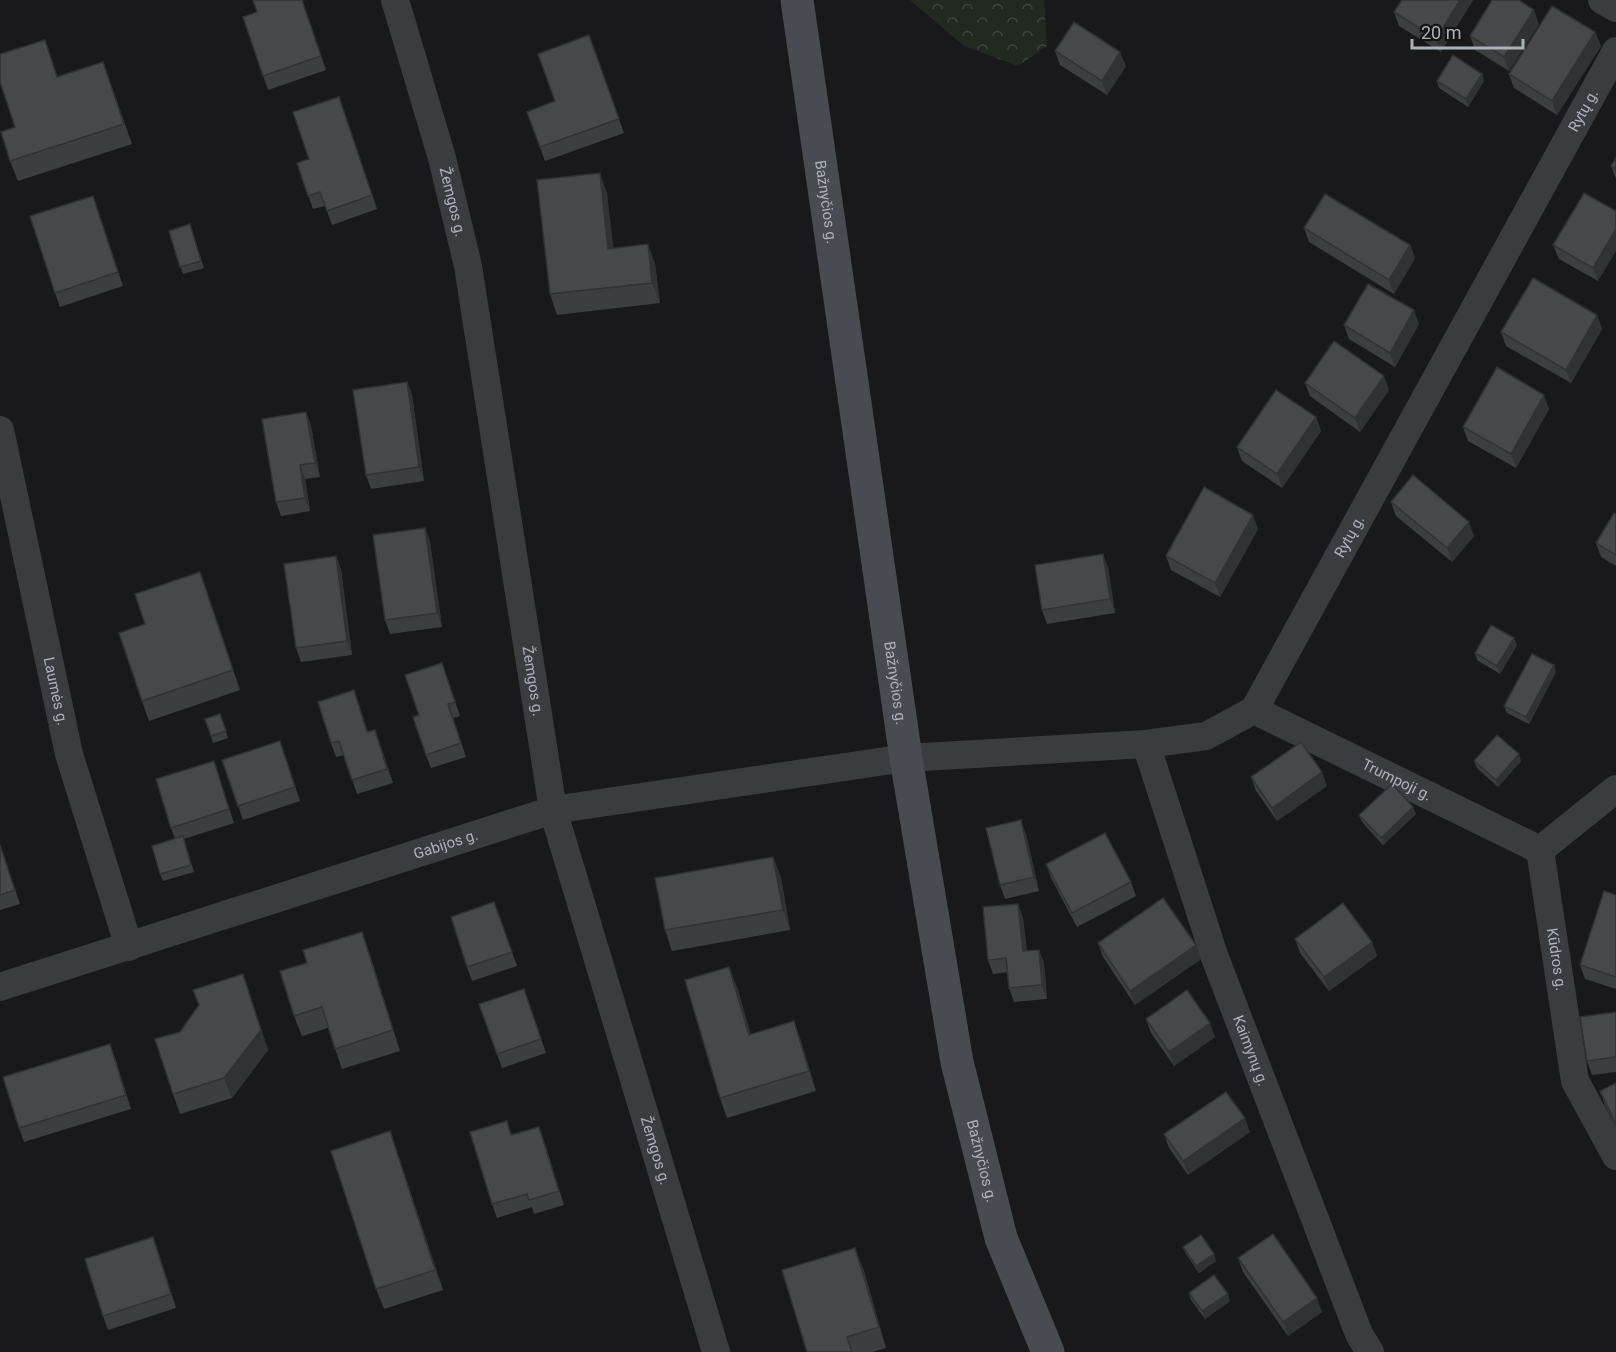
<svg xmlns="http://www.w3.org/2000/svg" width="1616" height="1352" viewBox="0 0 1616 1352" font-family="Roboto,sans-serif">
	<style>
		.forest { fill: url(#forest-crowns) }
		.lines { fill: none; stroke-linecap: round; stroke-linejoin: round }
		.minor { stroke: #3a3c40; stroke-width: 28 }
		.secondary { stroke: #484b50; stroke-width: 33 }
		.wall { fill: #3c3e40 }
		.shaded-wall { fill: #313234 }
		.building { fill: #46484b; stroke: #313234; stroke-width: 1.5 }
		.labels { text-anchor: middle; stroke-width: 4.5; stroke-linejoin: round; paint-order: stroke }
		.street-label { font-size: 15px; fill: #acb2ba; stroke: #141416 }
	</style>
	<defs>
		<pattern id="forest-crowns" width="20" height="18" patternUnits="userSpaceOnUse" patternTransform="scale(1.5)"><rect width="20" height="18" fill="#212921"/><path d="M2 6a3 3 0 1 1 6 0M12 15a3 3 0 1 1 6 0" fill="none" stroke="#3f463f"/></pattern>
	</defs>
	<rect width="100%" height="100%" fill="#19191b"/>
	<path class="forest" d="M 910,0 L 1044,0 L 1047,46 L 1018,66 L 964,46 Z"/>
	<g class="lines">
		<g class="minor">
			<path id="s1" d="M 395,0 L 442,158 L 468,266 L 553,810 L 716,1352"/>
			<path d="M 1602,0 L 1616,8"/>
			<path id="s2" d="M 0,430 L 69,754 L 129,947"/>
			<path id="s3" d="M 1254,710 L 1540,850"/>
			<path id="s4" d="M 1146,744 L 1214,955 L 1359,1334 L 1370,1352"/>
			<path id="s5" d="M 1616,789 L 1540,850 L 1575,1081 L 1616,1156"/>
			<path id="s6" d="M 0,987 L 553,810 L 906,758 L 1146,744 L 1206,736 L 1254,710 L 1616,51"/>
		</g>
		<path class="secondary" id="s7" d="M 797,0 L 906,758 L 957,1062 L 1001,1238 L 1048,1352"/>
	</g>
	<g class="wall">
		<path d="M 302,0 L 326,70 L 268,90 L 243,17 Z"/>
		<path d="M 1402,0 L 1473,0 L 1441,52 L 1399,26 L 1394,12 Z"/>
		<path d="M 1539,24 L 1509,71 L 1475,50 L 1470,36 Z"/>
		<path d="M 1595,32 L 1601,46 L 1557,115 L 1514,88 L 1509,74 Z"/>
		<path d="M 589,35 L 624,133 L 545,161 L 527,112 L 555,101 Z"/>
		<path d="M 1055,51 L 1126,66 L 1107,95 L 1060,65 Z"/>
		<path d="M 103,62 L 132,144 L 18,181 L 10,161 L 15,127 L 58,76 Z"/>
		<path d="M 1482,74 L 1484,81 L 1468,107 L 1439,88 L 1437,81 Z"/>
		<path d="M 339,97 L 377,209 L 332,225 L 325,206 L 313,209 L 297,163 L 309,159 Z"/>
		<path d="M 1616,158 L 1616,179 L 1611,166 Z"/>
		<path d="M 600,173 L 607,194 L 613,248 L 655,264 L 660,303 L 557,315 L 550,294 Z"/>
		<path d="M 93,196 L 123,286 L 60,307 L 55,293 Z"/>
		<path d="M 1616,211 L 1598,281 L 1559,259 L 1553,245 Z"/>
		<path d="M 190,224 L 204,268 L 183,274 L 169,231 Z"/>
		<path d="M 1304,228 L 1410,245 L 1415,258 L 1394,294 L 1309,242 Z"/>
		<path d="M 1597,315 L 1602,329 L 1571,383 L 1506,346 L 1501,332 Z"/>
		<path d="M 1419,324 L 1395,367 L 1349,339 L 1344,325 Z"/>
		<path d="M 407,382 L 412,395 L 424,481 L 371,489 L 366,475 Z"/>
		<path d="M 1305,383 L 1389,390 L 1360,432 L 1310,396 Z"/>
		<path d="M 1549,409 L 1516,468 L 1468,441 L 1463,427 Z"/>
		<path d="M 306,412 L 311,426 L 320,477 L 305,479 L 310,511 L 281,516 L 276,502 Z"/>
		<path d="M 1316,417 L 1321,431 L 1282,488 L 1242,461 L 1237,447 Z"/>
		<path d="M 1391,502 L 1474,536 L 1452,562 L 1396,516 Z"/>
		<path d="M 1616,514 L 1616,566 L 1601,557 L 1596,543 Z"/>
		<path d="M 425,528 L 430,542 L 442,627 L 390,634 L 385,620 Z"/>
		<path d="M 1258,529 L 1220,597 L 1171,570 L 1166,556 Z"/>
		<path d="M 1103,554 L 1108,568 L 1115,613 L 1047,624 L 1042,610 Z"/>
		<path d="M 336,556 L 341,570 L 352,655 L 301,662 L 296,648 Z"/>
		<path d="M 200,572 L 240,690 L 149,721 L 142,701 L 145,624 Z"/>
		<path d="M 1517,645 L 1500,674 L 1477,660 L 1475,653 Z"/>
		<path d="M 1556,672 L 1529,724 L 1507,713 L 1504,706 Z"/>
		<path d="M 447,677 L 460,716 L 453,718 L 466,757 L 431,768 L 426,755 L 419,715 Z"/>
		<path d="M 354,690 L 368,732 L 380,744 L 393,783 L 357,794 L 344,755 L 336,757 L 331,743 Z"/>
		<path d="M 220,714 L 228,738 L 213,743 L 205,719 Z"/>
		<path d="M 280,741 L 300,801 L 243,820 L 222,760 Z"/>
		<path d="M 214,761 L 234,823 L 184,839 L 194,872 L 163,881 L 160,874 L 175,839 L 171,828 Z"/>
		<path d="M 1474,761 L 1521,761 L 1498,787 L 1477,768 Z"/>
		<path d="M 1251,777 L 1327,786 L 1277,821 L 1256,791 Z"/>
		<path d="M 1416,814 L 1383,845 L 1362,822 L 1359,815 Z"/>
		<path d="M 1026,834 L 1039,891 L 1005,899 L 1000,885 Z"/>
		<path d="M 0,844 L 20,904 L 0,910 Z"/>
		<path d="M 773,857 L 781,878 L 790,930 L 672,951 L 665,930 Z"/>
		<path d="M 1046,864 L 1131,882 L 1136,896 L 1077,927 L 1051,878 Z"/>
		<path d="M 1616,895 L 1616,989 L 1585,979 L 1580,965 Z"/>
		<path d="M 494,902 L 517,966 L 472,981 L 467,967 Z"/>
		<path d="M 1018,904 L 1023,918 L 1027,951 L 1039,950 L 1044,964 L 1047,999 L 1014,1002 L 1009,988 L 1008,972 L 993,974 L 988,960 Z"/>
		<path d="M 362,932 L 369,952 L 400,1051 L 342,1069 L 328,1028 L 302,1036 L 294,1016 L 307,963 Z"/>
		<path d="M 1295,939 L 1372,942 L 1377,956 L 1329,991 L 1300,953 Z"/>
		<path d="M 1098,943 L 1196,945 L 1201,959 L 1135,1005 L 1103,957 Z"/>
		<path d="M 243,974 L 268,1050 L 232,1098 L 180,1114 L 173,1094 L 180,1032 Z"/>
		<path d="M 737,987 L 750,1034 L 801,1041 L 816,1091 L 727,1118 L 720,1098 Z"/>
		<path d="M 524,989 L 546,1053 L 502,1068 L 479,1004 Z"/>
		<path d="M 1616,1012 L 1616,1072 L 1592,1075 L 1587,1061 Z"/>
		<path d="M 1146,1019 L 1215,1037 L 1174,1066 L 1151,1033 Z"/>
		<path d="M 115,1058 L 131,1109 L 24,1142 L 19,1128 Z"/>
		<path d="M 1616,1083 L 1616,1127 L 1605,1105 L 1600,1091 Z"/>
		<path d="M 507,1121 L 512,1135 L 544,1141 L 564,1205 L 534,1214 L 532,1207 L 497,1218 L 492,1204 Z"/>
		<path d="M 390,1131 L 443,1290 L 384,1309 L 376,1289 Z"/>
		<path d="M 1250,1132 L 1188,1175 L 1169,1148 L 1164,1134 Z"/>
		<path d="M 1183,1247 L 1216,1261 L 1199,1273 L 1186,1254 Z"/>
		<path d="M 158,1251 L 176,1308 L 108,1330 L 103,1316 Z"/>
		<path d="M 1238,1258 L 1322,1312 L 1288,1336 L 1243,1272 Z"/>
		<path d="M 863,1268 L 886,1348 L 872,1352 L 807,1352 Z"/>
		<path d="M 1189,1293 L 1230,1301 L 1205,1319 L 1191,1300 Z"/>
	</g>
	<g class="shaded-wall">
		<path d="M 1460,0 L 1473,0 L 1441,52 L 1436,39 Z"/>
		<path d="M 1534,10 L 1539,24 L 1509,71 L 1504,57 Z"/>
		<path d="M 1595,32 L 1601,46 L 1557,115 L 1552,101 Z"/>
		<path d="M 1120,52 L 1126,66 L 1107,95 L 1102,81 Z"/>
		<path d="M 1482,74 L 1484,81 L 1468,107 L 1466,99 Z"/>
		<path d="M 600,173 L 607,194 L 616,269 L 608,249 Z"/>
		<path d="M 1616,229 L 1616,251 L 1598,281 L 1593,268 Z"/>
		<path d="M 648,244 L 655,264 L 660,303 L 652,283 Z"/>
		<path d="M 1410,245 L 1415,258 L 1394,294 L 1389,280 Z"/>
		<path d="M 1414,310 L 1419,324 L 1395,367 L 1390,353 Z"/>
		<path d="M 1597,315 L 1602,329 L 1571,383 L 1566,370 Z"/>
		<path d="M 1384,376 L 1389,390 L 1360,432 L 1355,418 Z"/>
		<path d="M 407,382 L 412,395 L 424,481 L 419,467 Z"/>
		<path d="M 1544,395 L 1549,409 L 1516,468 L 1511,454 Z"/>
		<path d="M 306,412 L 311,426 L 320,477 L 315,463 Z"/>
		<path d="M 1316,417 L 1321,431 L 1282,488 L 1277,474 Z"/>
		<path d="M 300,465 L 305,479 L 310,511 L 305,498 Z"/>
		<path d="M 1253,515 L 1258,529 L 1220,597 L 1215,583 Z"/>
		<path d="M 1469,522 L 1474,536 L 1452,562 L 1447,548 Z"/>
		<path d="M 425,528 L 430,542 L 442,627 L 437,613 Z"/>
		<path d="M 1103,554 L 1108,568 L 1115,613 L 1110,599 Z"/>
		<path d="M 336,556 L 341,570 L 352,655 L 347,641 Z"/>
		<path d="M 200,572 L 207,592 L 240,690 L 233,670 Z"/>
		<path d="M 1514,638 L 1517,645 L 1500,674 L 1497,666 Z"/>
		<path d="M 1554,665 L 1556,672 L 1529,724 L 1526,717 Z"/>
		<path d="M 375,730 L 380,744 L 393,783 L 387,769 Z"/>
		<path d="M 1519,754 L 1521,761 L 1498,787 L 1496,780 Z"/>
		<path d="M 1322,772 L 1327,786 L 1277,821 L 1272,808 Z"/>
		<path d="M 1413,807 L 1416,814 L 1383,845 L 1381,838 Z"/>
		<path d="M 1021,820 L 1026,834 L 1039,891 L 1034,877 Z"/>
		<path d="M 773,857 L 781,878 L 790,930 L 783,910 Z"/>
		<path d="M 1018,904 L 1023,918 L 1028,965 L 1023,951 Z"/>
		<path d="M 362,932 L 369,952 L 400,1051 L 393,1030 Z"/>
		<path d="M 1372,942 L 1377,956 L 1329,991 L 1324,977 Z"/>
		<path d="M 1196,945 L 1201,959 L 1135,1005 L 1130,991 Z"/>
		<path d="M 1039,950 L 1044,964 L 1047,999 L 1042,985 Z"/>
		<path d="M 729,967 L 737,987 L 757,1055 L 749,1035 Z"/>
		<path d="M 243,974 L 268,1050 L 232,1098 L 224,1078 Z"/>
		<path d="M 794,1021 L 801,1041 L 816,1091 L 809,1071 Z"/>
		<path d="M 1210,1023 L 1215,1037 L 1174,1066 L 1169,1052 Z"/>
		<path d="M 1245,1118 L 1250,1132 L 1188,1175 L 1183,1161 Z"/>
		<path d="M 539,1127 L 544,1141 L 564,1205 L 559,1191 Z"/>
		<path d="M 390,1131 L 443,1290 L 435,1270 Z"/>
		<path d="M 855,1248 L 863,1268 L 886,1348 L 879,1327 Z"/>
		<path d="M 1214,1254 L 1216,1261 L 1199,1273 L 1196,1266 Z"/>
		<path d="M 1228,1294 L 1230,1301 L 1205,1319 L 1202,1311 Z"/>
		<path d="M 1317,1298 L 1322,1312 L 1288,1336 L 1283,1322 Z"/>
	</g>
	<g class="building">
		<path d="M 253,0 L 302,0 L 321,56 L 263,76 L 243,17 L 257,12 Z"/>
		<path d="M 1402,0 L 1460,0 L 1436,39 L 1394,12 Z"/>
		<path d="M 1492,0 L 1519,0 L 1534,10 L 1504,57 L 1470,36 Z"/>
		<path d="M 1552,6 L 1595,32 L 1552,101 L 1509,74 Z"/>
		<path d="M 1074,22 L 1120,52 L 1102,81 L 1055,51 Z"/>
		<path d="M 589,35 L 619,119 L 540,147 L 527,112 L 555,101 L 538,54 Z"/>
		<path d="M 45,40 L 57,77 L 103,62 L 124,124 L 10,161 L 1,132 L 15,127 L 0,82 L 0,54 Z"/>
		<path d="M 1453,55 L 1482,74 L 1466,99 L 1437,81 Z"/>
		<path d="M 339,97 L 372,195 L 327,211 L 320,192 L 308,196 L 297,163 L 309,159 L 293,112 Z"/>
		<path d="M 1616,158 L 1616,169 L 1611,166 Z"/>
		<path d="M 600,173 L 608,249 L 648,244 L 652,283 L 550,294 L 537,180 Z"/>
		<path d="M 1584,193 L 1616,211 L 1616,229 L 1593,268 L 1553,245 Z"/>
		<path d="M 1325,194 L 1410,245 L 1389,280 L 1304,228 Z"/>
		<path d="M 93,196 L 118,272 L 55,293 L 30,216 Z"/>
		<path d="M 190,224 L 201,261 L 180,267 L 169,231 Z"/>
		<path d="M 1533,278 L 1597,315 L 1566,370 L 1501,332 Z"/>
		<path d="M 1368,284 L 1414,310 L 1390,353 L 1344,325 Z"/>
		<path d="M 1334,341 L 1384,376 L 1355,418 L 1305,383 Z"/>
		<path d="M 1497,367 L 1544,395 L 1511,454 L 1463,427 Z"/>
		<path d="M 407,382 L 419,467 L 366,475 L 353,390 Z"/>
		<path d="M 1276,390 L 1316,417 L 1277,474 L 1237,447 Z"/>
		<path d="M 306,412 L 315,463 L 300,465 L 305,498 L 276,502 L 262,419 Z"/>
		<path d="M 1413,475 L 1469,522 L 1447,548 L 1391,502 Z"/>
		<path d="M 1204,487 L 1253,515 L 1215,583 L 1166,556 Z"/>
		<path d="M 1614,513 L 1616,514 L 1616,555 L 1596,543 Z"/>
		<path d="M 425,528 L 437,613 L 385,620 L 373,535 Z"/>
		<path d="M 1103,554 L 1110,599 L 1042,610 L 1035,565 Z"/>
		<path d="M 336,556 L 347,641 L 296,648 L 284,564 Z"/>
		<path d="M 200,572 L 233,670 L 142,701 L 119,633 L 145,624 L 135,594 Z"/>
		<path d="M 1491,625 L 1514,638 L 1497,666 L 1475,653 Z"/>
		<path d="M 1532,654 L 1554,665 L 1526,717 L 1504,706 Z"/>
		<path d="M 442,663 L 455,702 L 448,704 L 461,743 L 426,755 L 413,717 L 419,715 L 405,675 Z"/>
		<path d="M 354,690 L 367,732 L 375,730 L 387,769 L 352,780 L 339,741 L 331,743 L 318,702 Z"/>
		<path d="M 220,714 L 226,731 L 211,736 L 205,719 Z"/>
		<path d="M 1497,735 L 1519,754 L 1496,780 L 1474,761 Z"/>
		<path d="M 280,741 L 295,787 L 238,806 L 222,760 Z"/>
		<path d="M 1301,742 L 1322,772 L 1272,808 L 1251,777 Z"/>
		<path d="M 214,761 L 229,809 L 171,828 L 156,779 Z"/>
		<path d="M 1392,784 L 1413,807 L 1381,838 L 1359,815 Z"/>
		<path d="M 1021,820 L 1034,877 L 1000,885 L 986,828 Z"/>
		<path d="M 1105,833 L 1131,882 L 1072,913 L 1046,864 Z"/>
		<path d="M 183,836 L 191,865 L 160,874 L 152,846 Z"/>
		<path d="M 0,845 L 15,890 L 0,895 Z"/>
		<path d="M 773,857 L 783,910 L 665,930 L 655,878 Z"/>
		<path d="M 1604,891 L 1616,895 L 1616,977 L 1580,965 Z"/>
		<path d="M 1163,898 L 1196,945 L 1130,991 L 1098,943 Z"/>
		<path d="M 494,902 L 512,952 L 467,967 L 451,917 Z"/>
		<path d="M 1343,903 L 1372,942 L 1324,977 L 1295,939 Z"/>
		<path d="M 1018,904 L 1023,951 L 1039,950 L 1042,985 L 1009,988 L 1006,958 L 988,960 L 983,907 Z"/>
		<path d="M 362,932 L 393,1030 L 335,1049 L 322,1007 L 294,1016 L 280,971 L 307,963 L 303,950 Z"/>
		<path d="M 729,967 L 749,1035 L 794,1021 L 809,1071 L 720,1098 L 685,980 Z"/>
		<path d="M 243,974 L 261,1030 L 224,1078 L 173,1094 L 155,1039 L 180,1032 L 199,1005 L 193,990 Z"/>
		<path d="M 524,989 L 541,1039 L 497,1054 L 479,1004 Z"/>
		<path d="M 1187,990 L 1210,1023 L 1169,1052 L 1146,1019 Z"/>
		<path d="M 1616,1012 L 1616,1057 L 1587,1061 L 1580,1017 Z"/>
		<path d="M 110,1044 L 126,1095 L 19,1128 L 3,1077 Z"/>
		<path d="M 1616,1083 L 1616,1124 L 1600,1091 Z"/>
		<path d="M 1226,1092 L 1245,1118 L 1183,1161 L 1164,1134 Z"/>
		<path d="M 507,1121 L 511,1135 L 539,1127 L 559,1191 L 529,1200 L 527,1194 L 492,1204 L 470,1132 Z"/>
		<path d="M 390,1131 L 435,1270 L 376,1289 L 331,1151 Z"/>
		<path d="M 1273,1234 L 1317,1298 L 1283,1322 L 1238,1258 Z"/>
		<path d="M 1201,1235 L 1214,1254 L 1196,1266 L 1183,1247 Z"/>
		<path d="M 153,1237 L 171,1294 L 103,1316 L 85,1259 Z"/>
		<path d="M 855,1248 L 879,1327 L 847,1337 L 852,1352 L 807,1352 L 782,1270 Z"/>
		<path d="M 1214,1275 L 1228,1294 L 1202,1311 L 1189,1293 Z"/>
	</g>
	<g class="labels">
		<g class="street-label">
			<text dy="5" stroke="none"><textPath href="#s6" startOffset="1977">Rytų g.</textPath></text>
			<text dy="5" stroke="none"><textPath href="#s7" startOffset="204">Bažnyčios g.</textPath></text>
			<text dy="5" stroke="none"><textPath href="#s1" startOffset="210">Žemgos g.</textPath></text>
			<text dy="5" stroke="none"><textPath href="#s6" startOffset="1491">Rytų g.</textPath></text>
			<text dy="5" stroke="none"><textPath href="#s1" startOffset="696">Žemgos g.</textPath></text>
			<text dy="5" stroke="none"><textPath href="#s7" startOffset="690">Bažnyčios g.</textPath></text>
			<text dy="5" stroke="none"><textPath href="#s2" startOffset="267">Laumės g.</textPath></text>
			<text dy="5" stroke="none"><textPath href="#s3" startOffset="159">Trumpoji g.</textPath></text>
			<text dy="5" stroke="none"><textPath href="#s6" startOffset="468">Gabijos g.</textPath></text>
			<text dy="5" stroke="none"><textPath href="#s5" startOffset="208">Kūdros g.</textPath></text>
			<text dy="5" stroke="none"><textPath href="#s4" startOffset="324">Kaimynų g.</textPath></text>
			<text dy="5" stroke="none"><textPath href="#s1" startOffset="1182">Žemgos g.</textPath></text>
			<text dy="5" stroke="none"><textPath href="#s7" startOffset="1176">Bažnyčios g.</textPath></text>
		</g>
	</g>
	<path d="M1412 39v9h111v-9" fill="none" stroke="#acb2ba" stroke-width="3"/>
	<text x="1421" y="39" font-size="18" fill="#acb2ba" stroke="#141416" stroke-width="4.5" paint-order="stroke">20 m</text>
</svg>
